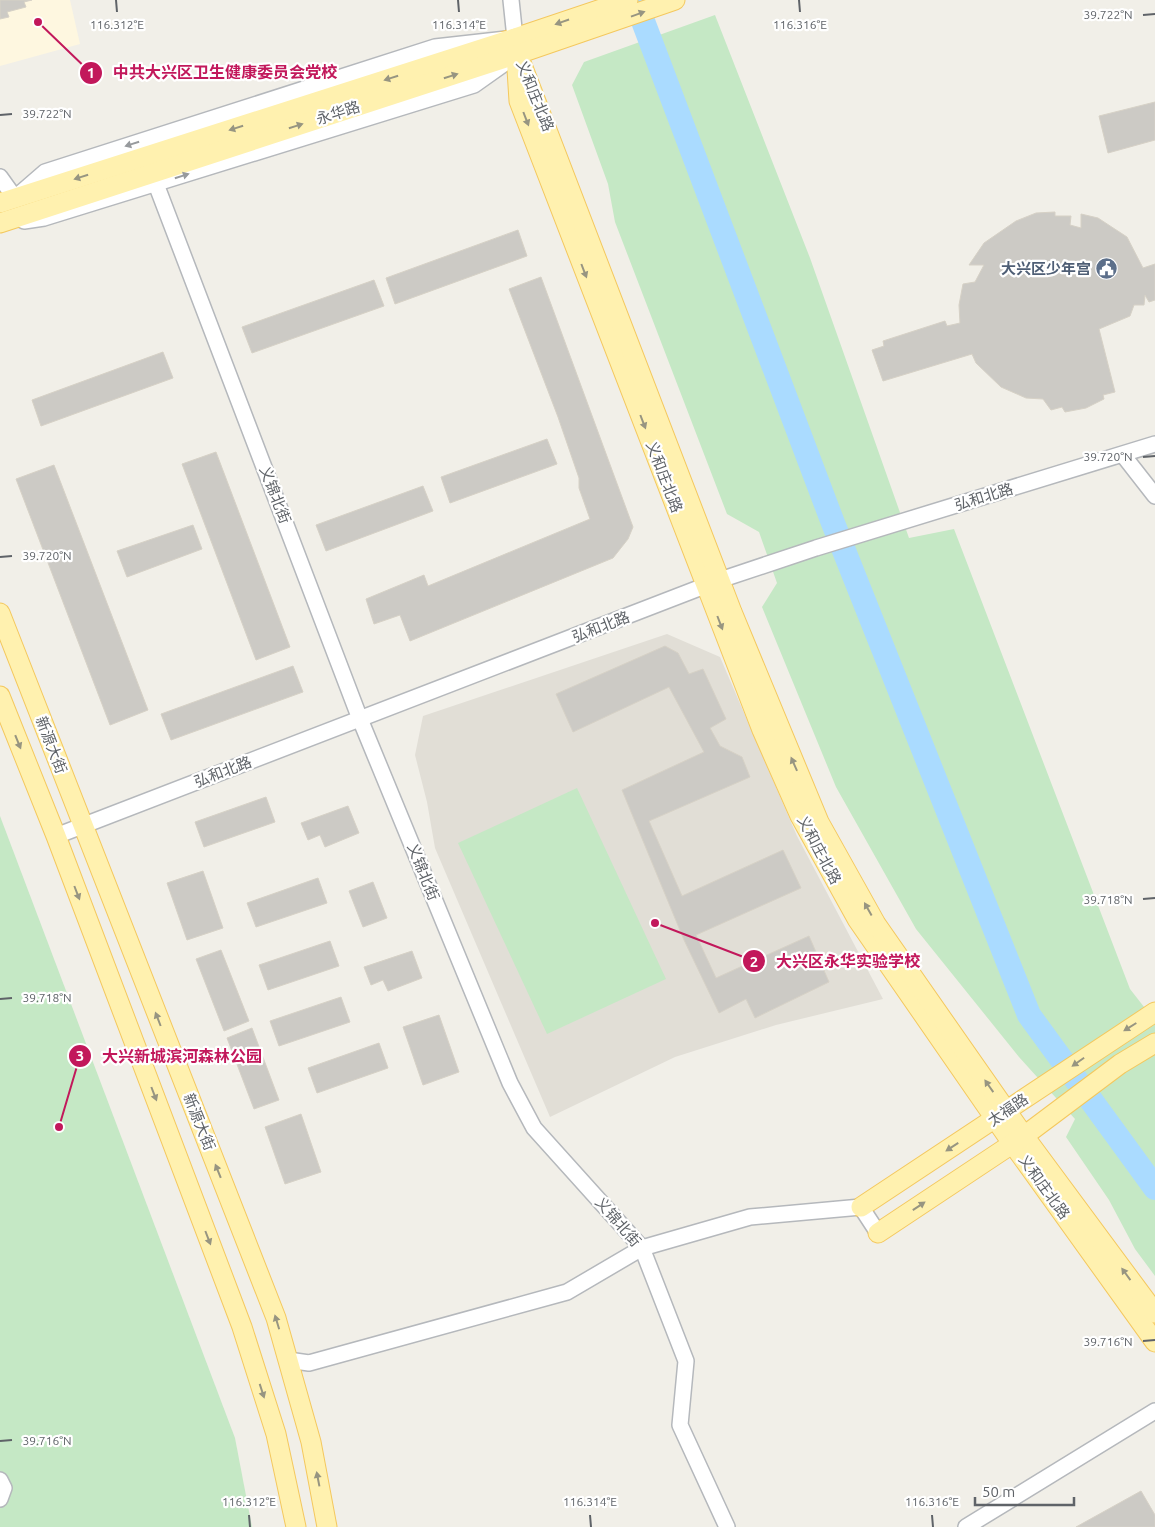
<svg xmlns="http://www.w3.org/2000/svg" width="1155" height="1527" viewBox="0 0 1155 1527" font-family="Ubuntu,'Noto Sans SC',sans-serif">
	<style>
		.commercial { fill: #fef7e0 }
		.education { fill: #e1ded6 }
		.green { fill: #c5e8c5 }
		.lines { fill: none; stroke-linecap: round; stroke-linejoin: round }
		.river { stroke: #aadbff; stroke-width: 24 }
		.building { fill: #cccac5; stroke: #d6d1c6 }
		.minor-casing { stroke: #b5b8bc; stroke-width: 18 }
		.major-casing { stroke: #f4c85e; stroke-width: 21 }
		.minor { stroke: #fff; stroke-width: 15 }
		.major { stroke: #fff1af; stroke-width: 19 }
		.oneway { fill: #979581 }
		.oneway2 { fill: #979a9d }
		.ticks { fill: none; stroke: #5f6368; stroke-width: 2 }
		.labels { text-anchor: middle; stroke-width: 4.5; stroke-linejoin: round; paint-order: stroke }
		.street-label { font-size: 15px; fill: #5f6368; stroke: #fff }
		.service-label { font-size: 15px; font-weight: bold; fill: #4e5e75; stroke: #fff; text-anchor: end }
		.ticks-label { font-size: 12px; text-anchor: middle; fill: #5f6368; stroke: #fff; stroke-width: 4.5; stroke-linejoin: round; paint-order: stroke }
		.leader { fill: none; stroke: #c2185b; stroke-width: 2 }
		.callout-dot { fill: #c2185b; stroke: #fff; stroke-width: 2 }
		.mark-label { font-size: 15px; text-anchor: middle; font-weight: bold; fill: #fff }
		.callout-label { font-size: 16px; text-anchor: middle; font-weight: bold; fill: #c2185b; stroke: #fff; stroke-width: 4.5; stroke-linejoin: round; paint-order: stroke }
	</style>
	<rect width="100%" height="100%" fill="#f1efe8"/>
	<path class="commercial" d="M 0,0 L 70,0 L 80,44 L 0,66 Z"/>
	<path class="education" d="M 667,634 L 720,657 L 797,836 L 883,999 L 776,1025 L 675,1057 L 550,1117 L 435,848 L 427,802 L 415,755 L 423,716 Z"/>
	<g class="green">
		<path d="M 715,15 L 810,258 L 909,538 L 954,529 L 1130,989 L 1155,1021 L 1155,1276 L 1135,1249 L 1109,1200 L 1066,1137 L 1075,1119 L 1019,1057 L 916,929 L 836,787 L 762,607 L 777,583 L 759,532 L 727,514 L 615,222 L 608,184 L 572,85 L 584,62 Z"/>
		<path d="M 577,788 L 666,979 L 547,1034 L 458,843 Z"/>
		<path d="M 0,816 L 235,1438 L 252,1527 L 0,1527 Z"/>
	</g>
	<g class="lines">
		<path class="river" d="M 635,0 L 833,523 L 1029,1015 L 1155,1188"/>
	</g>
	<g class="building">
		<path d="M 0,0 L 32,0 L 24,2 L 26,7 L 7,12 L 9,17 L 0,19 Z"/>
		<path d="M 1155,102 L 1155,140 L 1108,153 L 1099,116 Z"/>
		<path d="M 1055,212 L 1055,216 L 1071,216 L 1070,225 L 1081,228 L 1081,214 L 1098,218 L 1127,237 L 1143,268 L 1155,264 L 1155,300 L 1149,302 L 1145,295 L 1144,305 L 1134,305 L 1130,316 L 1099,329 L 1115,392 L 1103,395 L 1104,399 L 1086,408 L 1065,412 L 1062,407 L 1051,410 L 1043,399 L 1026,398 L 1001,387 L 976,363 L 972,354 L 883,381 L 872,350 L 884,346 L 883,341 L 945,321 L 947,326 L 960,323 L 959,305 L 963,284 L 975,282 L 984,265 L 969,265 L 984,243 L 1016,221 L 1036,213 Z"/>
		<path d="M 518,230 L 527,256 L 395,304 L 386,278 Z"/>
		<path d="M 541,277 L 633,527 L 628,539 L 613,558 L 410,641 L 400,615 L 374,624 L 366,599 L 424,575 L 428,586 L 590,519 L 579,488 L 579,478 L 558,417 L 509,289 Z"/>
		<path d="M 374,280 L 384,306 L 252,353 L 242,327 Z"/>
		<path d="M 163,352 L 173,378 L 41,426 L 32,400 Z"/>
		<path d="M 547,439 L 557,464 L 450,503 L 441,477 Z"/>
		<path d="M 216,452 L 290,647 L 256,660 L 182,464 Z"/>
		<path d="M 54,465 L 148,710 L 110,725 L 16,479 Z"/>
		<path d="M 423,486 L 433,511 L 326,551 L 316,525 Z"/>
		<path d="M 193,525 L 202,549 L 127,577 L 117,551 Z"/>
		<path d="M 665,646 L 678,653 L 689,674 L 703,669 L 726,719 L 710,728 L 720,746 L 742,757 L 750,777 L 649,821 L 682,896 L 783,850 L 801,888 L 696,935 L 716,978 L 809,936 L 829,982 L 755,1018 L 746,999 L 719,1013 L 684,940 L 622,790 L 704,752 L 669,687 L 573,732 L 556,694 Z"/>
		<path d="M 293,666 L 303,692 L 171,740 L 161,714 Z"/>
		<path d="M 266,797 L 275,822 L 204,847 L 195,822 Z"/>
		<path d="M 348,806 L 359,833 L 325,847 L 320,835 L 308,840 L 301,823 Z"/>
		<path d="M 203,871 L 223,928 L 187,940 L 167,883 Z"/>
		<path d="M 318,878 L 327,903 L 256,927 L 247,903 Z"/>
		<path d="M 373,882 L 387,918 L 363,927 L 349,891 Z"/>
		<path d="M 330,941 L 339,966 L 268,990 L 259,965 Z"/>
		<path d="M 221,950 L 249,1021 L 224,1031 L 196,959 Z"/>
		<path d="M 412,951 L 422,978 L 388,991 L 383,980 L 371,985 L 364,967 Z"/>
		<path d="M 341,997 L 350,1022 L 279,1046 L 270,1021 Z"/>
		<path d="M 439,1015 L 459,1072 L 423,1085 L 403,1027 Z"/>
		<path d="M 252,1028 L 279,1100 L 254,1109 L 227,1038 Z"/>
		<path d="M 379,1043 L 388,1068 L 317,1093 L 308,1068 Z"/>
		<path d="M 301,1114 L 321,1172 L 285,1184 L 265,1127 Z"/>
		<path d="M 1141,1491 L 1155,1515 L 1155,1527 L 1076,1527 Z"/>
	</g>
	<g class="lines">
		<defs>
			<g id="minor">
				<path d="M 0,177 L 15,198 L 45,172 L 435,47 L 515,38 L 511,0"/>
				<path d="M 156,184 L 360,719 L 510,1083 L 534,1128 L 642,1248 L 686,1361 L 680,1425 L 727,1527"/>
				<path d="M 24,221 L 44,218 L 474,85 L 508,61"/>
				<path d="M 1123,455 L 1155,496"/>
				<path d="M 56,836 L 720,580 L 816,548 L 1155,444"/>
				<path d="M 288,1360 L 309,1363 L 567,1292 L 642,1248 L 750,1217 L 861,1207 L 878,1233"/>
				<path d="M 0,1480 L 4,1488 L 0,1499"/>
				<path d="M 966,1527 L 1155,1411"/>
			</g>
			<g id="major">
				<path d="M 515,38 L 519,101 L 762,730 L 800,816 L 857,919 L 1012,1143 L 1155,1342"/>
				<path d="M 522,65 L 732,612 L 819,822 L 876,924 L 1024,1136 L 1155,1313"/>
				<path d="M 0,203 L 515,38 L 628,0"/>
				<path d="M 0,223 L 518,54 L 675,0"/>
				<path d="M 0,613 L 276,1318 L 311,1442 L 327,1527"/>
				<path d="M 0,696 L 56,836 L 242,1327 L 276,1434 L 296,1527"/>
				<path d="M 861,1207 L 1155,1012"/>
				<path d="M 878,1233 L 1024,1136 L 1120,1064 L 1155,1043"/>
			</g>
		</defs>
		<use href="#minor" class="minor-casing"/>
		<use href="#major" class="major-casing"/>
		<use href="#minor" class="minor"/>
		<use href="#major" class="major"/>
	</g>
	<defs><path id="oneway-solid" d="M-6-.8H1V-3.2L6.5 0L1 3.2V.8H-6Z" transform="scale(1.25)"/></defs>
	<g class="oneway">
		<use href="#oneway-solid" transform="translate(638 14) rotate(-20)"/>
		<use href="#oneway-solid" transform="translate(562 22) rotate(161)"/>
		<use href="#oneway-solid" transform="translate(451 76) rotate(-18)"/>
		<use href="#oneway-solid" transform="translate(391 78) rotate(162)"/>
		<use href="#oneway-solid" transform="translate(526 119) rotate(69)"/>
		<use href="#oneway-solid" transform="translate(296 126) rotate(-18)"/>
		<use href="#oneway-solid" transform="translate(236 128) rotate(162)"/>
		<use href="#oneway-solid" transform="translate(81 177) rotate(162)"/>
		<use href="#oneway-solid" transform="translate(584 271) rotate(69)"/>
		<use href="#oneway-solid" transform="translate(643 422) rotate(69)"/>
		<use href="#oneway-solid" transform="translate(720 623) rotate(69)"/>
		<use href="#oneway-solid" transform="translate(18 742) rotate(68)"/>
		<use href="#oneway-solid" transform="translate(794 764) rotate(-114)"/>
		<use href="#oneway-solid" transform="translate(77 893) rotate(69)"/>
		<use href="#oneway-solid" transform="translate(868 909) rotate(-119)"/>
		<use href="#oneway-solid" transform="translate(158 1019) rotate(-111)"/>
		<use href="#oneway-solid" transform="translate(1130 1027) rotate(148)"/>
		<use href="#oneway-solid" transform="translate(1078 1062) rotate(145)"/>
		<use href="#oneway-solid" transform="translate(989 1086) rotate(-125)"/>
		<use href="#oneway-solid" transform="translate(154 1094) rotate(69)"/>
		<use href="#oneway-solid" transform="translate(952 1147) rotate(147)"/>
		<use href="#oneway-solid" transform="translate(218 1171) rotate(-112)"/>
		<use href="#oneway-solid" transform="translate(919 1206) rotate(-34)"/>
		<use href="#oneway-solid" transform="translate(208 1238) rotate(69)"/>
		<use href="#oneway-solid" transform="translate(1126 1274) rotate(-126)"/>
		<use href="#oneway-solid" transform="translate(277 1322) rotate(-107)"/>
		<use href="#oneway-solid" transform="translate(262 1391) rotate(72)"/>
		<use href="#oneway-solid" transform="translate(318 1479) rotate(-101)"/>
	</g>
	<g class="oneway2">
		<use href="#oneway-solid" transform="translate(132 144) rotate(162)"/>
		<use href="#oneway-solid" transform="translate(182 176) rotate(-17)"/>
	</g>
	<path class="ticks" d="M 116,0 L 117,12M 458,0 L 459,12M 799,0 L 800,12M 1143,15 L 1155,14M 0,115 L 12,114M 1143,457 L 1155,456M 0,557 L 12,556M 1143,899 L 1155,898M 0,999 L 12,998M 1143,1341 L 1155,1340M 0,1441 L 12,1440M 249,1515 L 250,1527M 590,1515 L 591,1527M 932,1515 L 933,1527"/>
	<defs>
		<symbol id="civic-disc" viewBox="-11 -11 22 22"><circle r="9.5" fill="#5c6f8a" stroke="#fff"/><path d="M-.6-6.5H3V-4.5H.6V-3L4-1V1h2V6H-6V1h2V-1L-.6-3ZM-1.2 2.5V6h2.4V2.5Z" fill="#fff"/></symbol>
	</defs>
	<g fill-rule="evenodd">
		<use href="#civic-disc" x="1094" y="256" width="25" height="25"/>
	</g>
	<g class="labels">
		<g class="street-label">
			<text transform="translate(535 96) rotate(68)" y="5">义和庄北路</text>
			<text transform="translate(338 113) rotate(-18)" y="5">永华路</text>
			<text transform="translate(664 477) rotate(69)" y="5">义和庄北路</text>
			<text transform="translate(275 495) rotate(69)" y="5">义锦北街</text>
			<text transform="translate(984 497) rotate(-17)" y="5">弘和北路</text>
			<text transform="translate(601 627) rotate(-21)" y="5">弘和北路</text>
			<text transform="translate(51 745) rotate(69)" y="5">新源大街</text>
			<text transform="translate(223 772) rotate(-21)" y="5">弘和北路</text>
			<text transform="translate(819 850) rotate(62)" y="5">义和庄北路</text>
			<text transform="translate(423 872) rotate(68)" y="5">义锦北街</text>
			<text transform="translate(1008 1110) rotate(-34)" y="5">太福路</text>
			<text transform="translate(199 1122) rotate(68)" y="5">新源大街</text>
			<text transform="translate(1044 1187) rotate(54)" y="5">义和庄北路</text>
			<text transform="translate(618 1222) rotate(49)" y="5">义锦北街</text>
		</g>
		<g class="service-label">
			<text x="1091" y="274">大兴区少年宫</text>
		</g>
	</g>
	<g class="ticks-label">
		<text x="1108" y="19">39.722°N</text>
		<text x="117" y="29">116.312°E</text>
		<text x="459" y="29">116.314°E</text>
		<text x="800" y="29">116.316°E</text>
		<text x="47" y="118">39.722°N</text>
		<text x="1108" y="461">39.720°N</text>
		<text x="47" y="560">39.720°N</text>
		<text x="1108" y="904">39.718°N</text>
		<text x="47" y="1002">39.718°N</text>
		<text x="1108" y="1346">39.716°N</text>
		<text x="47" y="1445">39.716°N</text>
		<text x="249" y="1506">116.312°E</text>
		<text x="590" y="1506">116.314°E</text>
		<text x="932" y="1506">116.316°E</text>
	</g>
	<path class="leader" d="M38 22L91 73M655 923L754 961M59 1127L80 1056"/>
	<g class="callout-dot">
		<circle cx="38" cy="22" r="5"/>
		<circle cx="655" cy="923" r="5"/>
		<circle cx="59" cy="1127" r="5"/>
		<circle cx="91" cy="73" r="12"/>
		<circle cx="754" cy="961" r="12"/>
		<circle cx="80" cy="1056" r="12"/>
	</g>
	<g class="mark-label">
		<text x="91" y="78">1</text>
		<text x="754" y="967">2</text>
		<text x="80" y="1061">3</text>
	</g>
	<g class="callout-label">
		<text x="225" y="78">中共大兴区卫生健康委员会党校</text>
		<text x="848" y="967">大兴区永华实验学校</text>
		<text x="182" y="1062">大兴新城滨河森林公园</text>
	</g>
	<path d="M975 1497v8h99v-8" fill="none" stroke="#5f6368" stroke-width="2.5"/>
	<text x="982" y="1497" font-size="15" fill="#5f6368" stroke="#ffffff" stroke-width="4" paint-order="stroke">50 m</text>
</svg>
